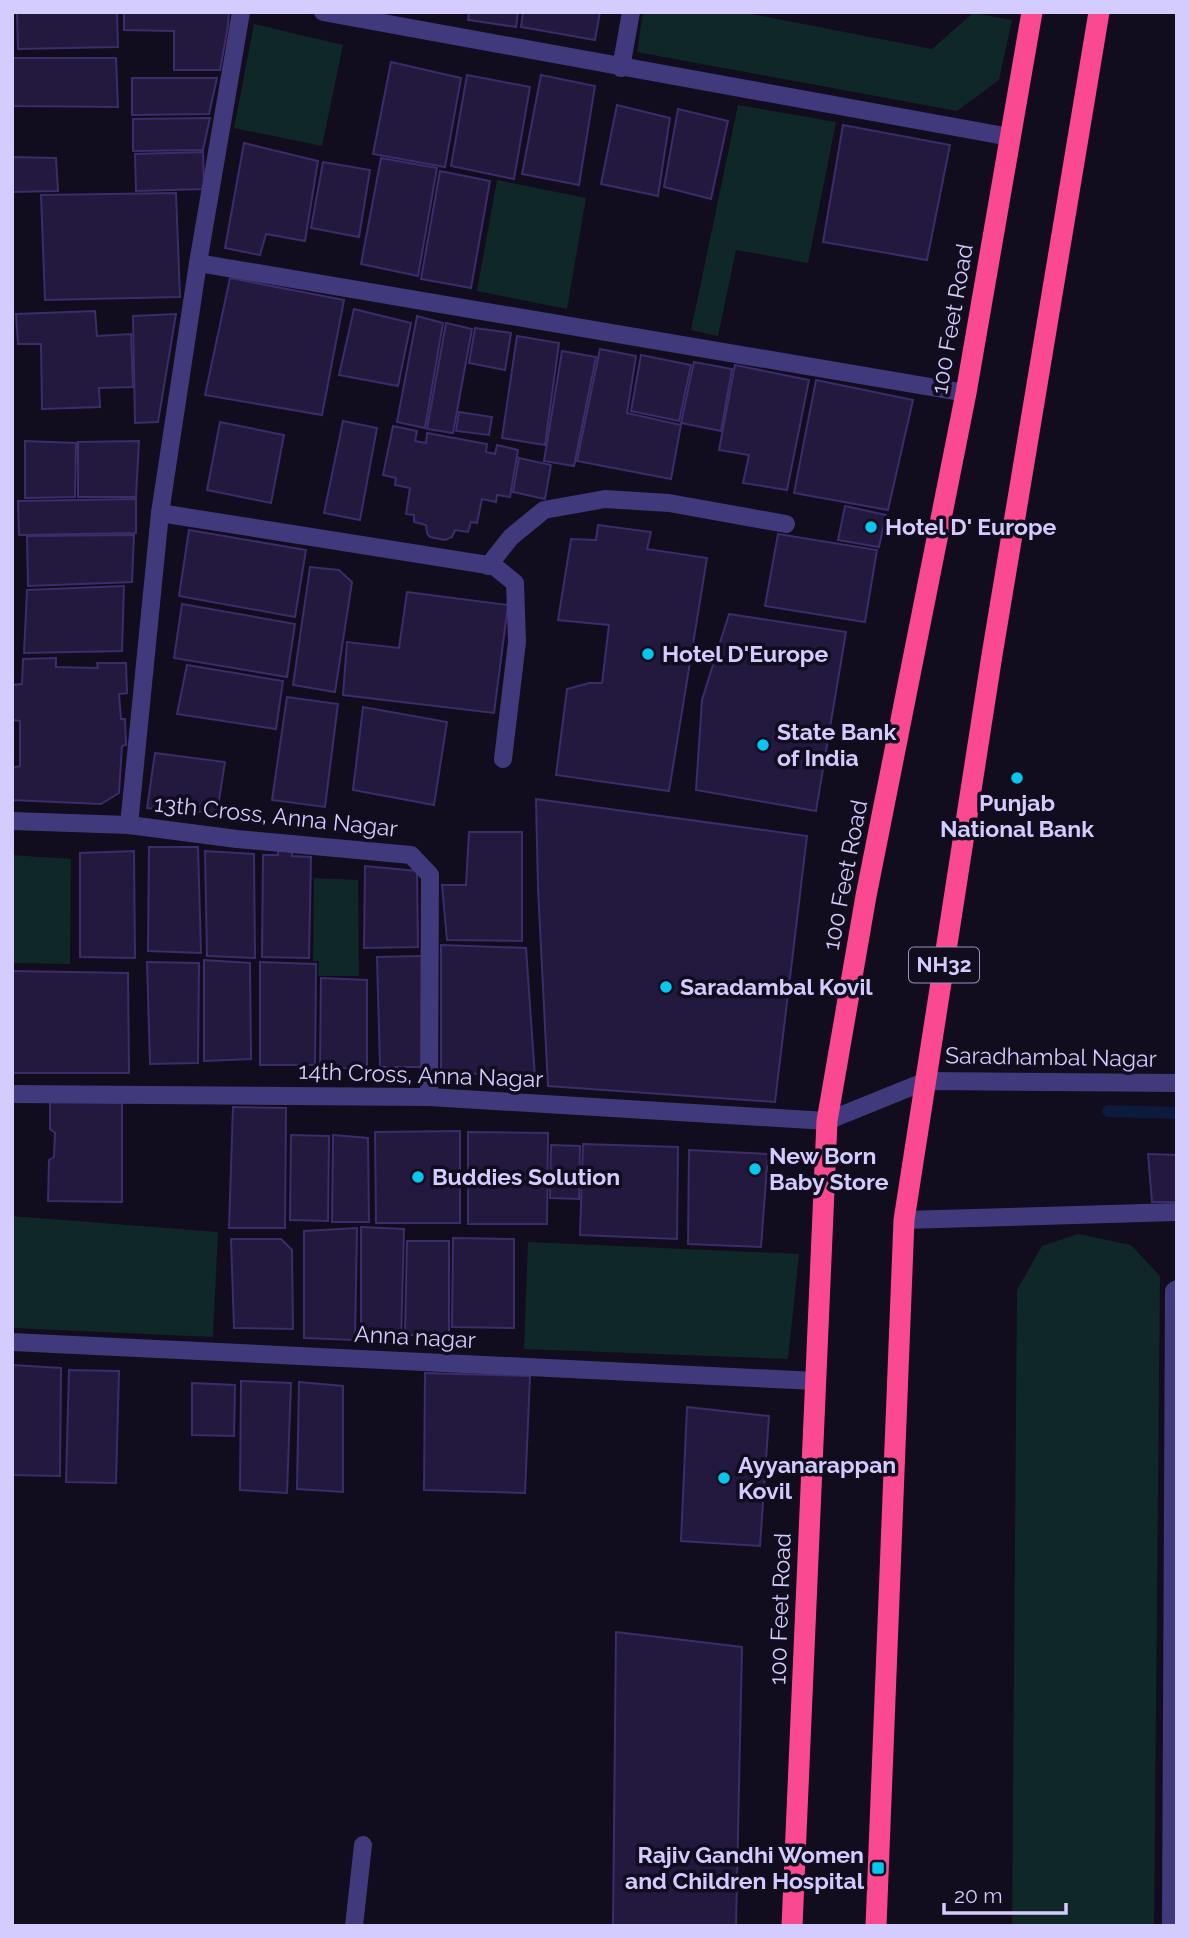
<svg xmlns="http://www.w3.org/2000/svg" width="1189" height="1938" viewBox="0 0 1189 1938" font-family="Raleway,sans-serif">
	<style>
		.green { fill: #102727 }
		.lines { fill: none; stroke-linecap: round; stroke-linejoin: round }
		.stream { stroke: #0c1b3d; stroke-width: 12 }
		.building { fill: #23193e; stroke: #3c2c69; stroke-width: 2 }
		.minor { stroke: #40397b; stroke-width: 18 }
		.highway { stroke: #fa4991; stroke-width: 21 }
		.poi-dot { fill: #07c6ed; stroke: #110c1e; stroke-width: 2.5 }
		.labels { text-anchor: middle; stroke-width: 7; stroke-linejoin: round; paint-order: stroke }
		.shield { fill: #110c1e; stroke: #9a92bb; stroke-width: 2 }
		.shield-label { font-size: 21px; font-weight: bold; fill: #d4cbfe }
		.street-label { font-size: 23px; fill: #d4cbfe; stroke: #110c1e }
		.poi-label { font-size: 23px; font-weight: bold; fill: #d4cbfe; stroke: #110c1e; text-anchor: start }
	</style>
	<rect width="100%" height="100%" fill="#110c1e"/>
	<g class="green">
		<path d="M 643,12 L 741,12 L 932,49 L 973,13 L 1012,20 L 999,80 L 957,111 L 637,52 Z"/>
		<path d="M 254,24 L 343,45 L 322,146 L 234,128 Z"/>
		<path d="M 738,105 L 836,122 L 808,263 L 736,250 L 718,336 L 691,330 Z"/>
		<path d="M 497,180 L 586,198 L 567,309 L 477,291 Z"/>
		<path d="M 12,855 L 71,859 L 70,964 L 12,963 Z"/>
		<path d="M 314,878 L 358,880 L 359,976 L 318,976 L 319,961 L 313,961 Z"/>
		<path d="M 12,1216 L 218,1232 L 213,1337 L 12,1328 Z"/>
		<path d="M 1078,1234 L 1131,1245 L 1160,1276 L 1154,1926 L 1012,1926 L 1017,1290 L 1042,1246 Z"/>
		<path d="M 528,1242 L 799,1254 L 788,1359 L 524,1349 Z"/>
	</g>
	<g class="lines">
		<path class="stream" d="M 1108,1111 L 1177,1113"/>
	</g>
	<g class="building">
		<path d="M 17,12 L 117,12 L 118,47 L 18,49 Z"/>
		<path d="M 124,12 L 229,12 L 228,26 L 220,70 L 174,70 L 174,31 L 124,30 Z"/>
		<path d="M 469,12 L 518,12 L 516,27 L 468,20 Z"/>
		<path d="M 523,12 L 600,12 L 595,40 L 521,27 Z"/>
		<path d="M 12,58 L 116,58 L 118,107 L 12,106 Z"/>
		<path d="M 391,62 L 461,78 L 445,167 L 373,154 Z"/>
		<path d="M 467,75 L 530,87 L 514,179 L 451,166 Z"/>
		<path d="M 541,75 L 595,86 L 579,185 L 522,174 Z"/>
		<path d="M 132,78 L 217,78 L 209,114 L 132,115 Z"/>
		<path d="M 617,105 L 670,118 L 658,196 L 601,184 Z"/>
		<path d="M 678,109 L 728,121 L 711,199 L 664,187 Z"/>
		<path d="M 210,118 L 203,150 L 133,151 L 133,119 Z"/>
		<path d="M 843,125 L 950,145 L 927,260 L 823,242 Z"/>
		<path d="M 244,143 L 318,161 L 305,241 L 266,234 L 260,255 L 225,248 Z"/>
		<path d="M 203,152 L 204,189 L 136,191 L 135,154 Z"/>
		<path d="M 12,157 L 56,158 L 58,191 L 12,192 Z"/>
		<path d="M 381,158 L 437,168 L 418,276 L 361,264 Z"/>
		<path d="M 323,162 L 370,170 L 359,237 L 311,228 Z"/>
		<path d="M 440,171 L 490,181 L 471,288 L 421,279 Z"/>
		<path d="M 176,193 L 180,297 L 45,300 L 41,195 Z"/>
		<path d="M 230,278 L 344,300 L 322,415 L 205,395 Z"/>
		<path d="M 354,309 L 411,323 L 398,386 L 339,375 Z"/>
		<path d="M 95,311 L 97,336 L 131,334 L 133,387 L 99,388 L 100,407 L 42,409 L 41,344 L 18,344 L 16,314 Z"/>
		<path d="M 176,314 L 158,422 L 135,423 L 133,316 Z"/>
		<path d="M 417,316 L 443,323 L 425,428 L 397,422 Z"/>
		<path d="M 446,323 L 472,329 L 453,433 L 427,429 Z"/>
		<path d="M 475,328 L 511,333 L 505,370 L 469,363 Z"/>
		<path d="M 517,336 L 559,343 L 545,445 L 502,438 Z"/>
		<path d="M 600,349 L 636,356 L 627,413 L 681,425 L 671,479 L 577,461 Z"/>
		<path d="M 562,351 L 596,357 L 574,466 L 544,461 Z"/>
		<path d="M 641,355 L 691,365 L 679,421 L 631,411 Z"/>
		<path d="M 694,362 L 732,369 L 721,431 L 681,423 Z"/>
		<path d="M 735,365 L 809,380 L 787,490 L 743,483 L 749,455 L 719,450 Z"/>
		<path d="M 816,380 L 913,400 L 888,510 L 794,493 Z"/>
		<path d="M 459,412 L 492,417 L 489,435 L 456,431 Z"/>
		<path d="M 343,421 L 377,428 L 360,520 L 324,513 Z"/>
		<path d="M 220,422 L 284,435 L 271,503 L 207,490 Z"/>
		<path d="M 393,426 L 417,431 L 415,441 L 426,443 L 427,433 L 487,444 L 486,452 L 495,454 L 497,445 L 518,450 L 510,497 L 497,495 L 496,502 L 482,499 L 477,523 L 471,522 L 468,532 L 455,530 L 452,537 L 445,540 L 430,537 L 427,533 L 426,525 L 414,522 L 414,515 L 406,514 L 410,488 L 395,485 L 396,478 L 383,475 Z"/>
		<path d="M 25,441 L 76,443 L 75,497 L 25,498 Z"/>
		<path d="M 139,441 L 136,497 L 78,497 L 78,442 Z"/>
		<path d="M 519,458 L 551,465 L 545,499 L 513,492 Z"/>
		<path d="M 136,499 L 136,533 L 19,535 L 18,501 Z"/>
		<path d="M 845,506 L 886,515 L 879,547 L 838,540 Z"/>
		<path d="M 598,525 L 651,532 L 647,549 L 707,558 L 669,791 L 556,775 L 567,689 L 589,683 L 602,683 L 609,625 L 558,620 L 571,539 L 596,540 Z"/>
		<path d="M 189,530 L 306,550 L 295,617 L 179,596 Z"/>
		<path d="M 778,534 L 877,550 L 865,622 L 765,606 Z"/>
		<path d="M 134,535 L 132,582 L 28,586 L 27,536 Z"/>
		<path d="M 310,567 L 339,570 L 352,582 L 335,692 L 293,685 Z"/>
		<path d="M 124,586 L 122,651 L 24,653 L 27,590 Z"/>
		<path d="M 407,592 L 508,605 L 494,713 L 343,695 L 347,642 L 399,648 Z"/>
		<path d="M 182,604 L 295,624 L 287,677 L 174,658 Z"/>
		<path d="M 729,614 L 846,632 L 816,811 L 696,790 L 702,700 Z"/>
		<path d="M 56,658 L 56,667 L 98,668 L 97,663 L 126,663 L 127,693 L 119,694 L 121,719 L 125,719 L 126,745 L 122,746 L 119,793 L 101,804 L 12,800 L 12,768 L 20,766 L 20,721 L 13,720 L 12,685 L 22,684 L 23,659 Z"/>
		<path d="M 187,665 L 283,681 L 276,729 L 177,714 Z"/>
		<path d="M 287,697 L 338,704 L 325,807 L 272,800 Z"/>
		<path d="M 363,707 L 447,722 L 434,805 L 353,790 Z"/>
		<path d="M 155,753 L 225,762 L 217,813 L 147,808 Z"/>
		<path d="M 536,799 L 807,836 L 775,1102 L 548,1086 L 538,888 Z"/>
		<path d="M 469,832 L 522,832 L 522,941 L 447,940 L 442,885 L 466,885 Z"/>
		<path d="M 149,847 L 198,847 L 201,953 L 148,951 Z"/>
		<path d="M 278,850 L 292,851 L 292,856 L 311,857 L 309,958 L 262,957 L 263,855 L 278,855 Z"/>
		<path d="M 134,851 L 135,958 L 80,957 L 80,853 Z"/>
		<path d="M 205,851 L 254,854 L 255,958 L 207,956 Z"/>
		<path d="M 365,866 L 417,871 L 418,947 L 364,948 Z"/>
		<path d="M 441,945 L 526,948 L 535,1077 L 441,1072 Z"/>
		<path d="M 423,956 L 422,1067 L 380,1067 L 377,957 Z"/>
		<path d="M 204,960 L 250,963 L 251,1059 L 204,1061 Z"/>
		<path d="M 147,962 L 199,963 L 198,1063 L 150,1064 Z"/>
		<path d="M 260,962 L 316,964 L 315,1065 L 260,1065 Z"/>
		<path d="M 12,971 L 128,973 L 129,1073 L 12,1073 Z"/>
		<path d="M 321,978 L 367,980 L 367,1069 L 320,1067 Z"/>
		<path d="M 50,1101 L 122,1103 L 122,1202 L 48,1201 L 49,1160 L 54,1157 L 55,1133 L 50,1129 Z"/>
		<path d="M 233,1107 L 286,1108 L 285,1228 L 229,1228 Z"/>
		<path d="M 460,1131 L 460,1223 L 376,1223 L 375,1132 Z"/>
		<path d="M 468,1132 L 548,1133 L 547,1224 L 468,1224 Z"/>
		<path d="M 291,1135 L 329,1136 L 328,1221 L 290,1220 Z"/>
		<path d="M 333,1135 L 368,1138 L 369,1222 L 332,1222 Z"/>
		<path d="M 583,1144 L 678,1147 L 677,1239 L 580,1235 Z"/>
		<path d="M 551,1145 L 580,1146 L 579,1199 L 550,1198 Z"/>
		<path d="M 689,1150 L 768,1154 L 761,1247 L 688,1244 Z"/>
		<path d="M 1148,1154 L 1177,1155 L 1177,1202 L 1152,1202 Z"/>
		<path d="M 361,1227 L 404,1229 L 401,1341 L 361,1339 Z"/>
		<path d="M 357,1228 L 355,1340 L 304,1338 L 304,1231 Z"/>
		<path d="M 453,1238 L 514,1239 L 514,1328 L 452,1327 Z"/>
		<path d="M 231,1239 L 281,1239 L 292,1250 L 293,1329 L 234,1328 Z"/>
		<path d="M 407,1241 L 449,1241 L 449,1335 L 405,1335 Z"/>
		<path d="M 12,1365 L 61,1368 L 60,1476 L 12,1475 Z"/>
		<path d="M 69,1370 L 119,1371 L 116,1483 L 66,1482 Z"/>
		<path d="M 425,1373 L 530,1376 L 525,1493 L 424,1490 Z"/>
		<path d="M 241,1381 L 291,1383 L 287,1493 L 240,1490 Z"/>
		<path d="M 299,1382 L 343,1386 L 343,1492 L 297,1489 Z"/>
		<path d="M 192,1383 L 235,1385 L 234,1436 L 192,1435 Z"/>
		<path d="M 687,1407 L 769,1416 L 760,1546 L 681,1541 Z"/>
		<path d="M 616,1632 L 742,1647 L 736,1926 L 613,1926 Z"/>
	</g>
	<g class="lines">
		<g class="minor">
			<path d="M 323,12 L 1010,137"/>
			<path d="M 621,68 L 631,12"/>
			<path d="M 198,263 L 966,393"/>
			<path d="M 160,513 L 494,566 L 515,583 L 517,642 L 503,759"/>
			<path d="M 488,566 L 511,537 L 544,510 L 605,499 L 669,503 L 786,524"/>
			<path d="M 12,821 L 129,825 L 237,839 L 411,855 L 430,875 L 429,1097"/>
			<path d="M 129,825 L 160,513 L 198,263 L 241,12"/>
			<path d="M 12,1094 L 429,1097 L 827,1121 L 926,1081 L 1177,1083"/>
			<path d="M 904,1220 L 1177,1212"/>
			<path d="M 12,1342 L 816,1381"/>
			<path d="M 354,1926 L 363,1845"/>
			<path d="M 1171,1926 L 1174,1291 L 1177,1289"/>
		</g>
		<g class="highway">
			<path d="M 792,1926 L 827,1121 L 866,896 L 966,393 L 1032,12"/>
			<path d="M 876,1926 L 904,1220 L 992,655 L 1099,12"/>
		</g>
	</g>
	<g class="poi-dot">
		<circle cx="871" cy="527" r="7"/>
		<circle cx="648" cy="654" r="7"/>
		<circle cx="763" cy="745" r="7"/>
		<circle cx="1017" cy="778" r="7"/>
		<circle cx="666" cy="987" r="7"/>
		<circle cx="755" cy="1169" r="7"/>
		<circle cx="418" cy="1177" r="7"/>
		<circle cx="724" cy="1478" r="7"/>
		<rect x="871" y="1861" width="14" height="14" rx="3.5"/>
	</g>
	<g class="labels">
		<rect class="shield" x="909" y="947.5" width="70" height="35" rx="5"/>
		<g class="shield-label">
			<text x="944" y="972">NH32</text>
		</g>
		<g class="street-label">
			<text transform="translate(952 319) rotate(-80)" y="8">100 Feet Road</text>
			<text transform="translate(276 816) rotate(6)" y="8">13th Cross, Anna Nagar</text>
			<text transform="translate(845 875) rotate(-79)" y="8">100 Feet Road</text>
			<text transform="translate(1051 1057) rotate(1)" y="8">Saradhambal Nagar</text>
			<text transform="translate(421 1075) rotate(2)" y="8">14th Cross, Anna Nagar</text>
			<text transform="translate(415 1337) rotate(3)" y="8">Anna nagar</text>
			<text transform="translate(780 1609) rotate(-88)" y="8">100 Feet Road</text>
		</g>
		<g class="poi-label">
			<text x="885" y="535">Hotel D' Europe</text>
			<text x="662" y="662">Hotel D'Europe</text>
			<text x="777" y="740">State Bank<tspan x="777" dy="26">of India</tspan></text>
			<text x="1017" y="811" text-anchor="middle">Punjab<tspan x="1017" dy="26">National Bank</tspan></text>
			<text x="680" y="995">Saradambal Kovil</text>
			<text x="769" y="1164">New Born<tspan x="769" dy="26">Baby Store</tspan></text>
			<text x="432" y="1185">Buddies Solution</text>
			<text x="738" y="1473">Ayyanarappan<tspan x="738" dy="26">Kovil</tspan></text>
			<text x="864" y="1863" text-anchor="end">Rajiv Gandhi Women<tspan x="864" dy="26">and Children Hospital</tspan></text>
		</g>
	</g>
	<rect width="1189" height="1938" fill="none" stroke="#d4cbfe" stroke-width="28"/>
	<path d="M944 1903v10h122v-10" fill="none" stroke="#d4cbfe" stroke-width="3.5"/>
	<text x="954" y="1903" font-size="21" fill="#d4cbfe" stroke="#110c1e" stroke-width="5" paint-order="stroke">20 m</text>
</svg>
